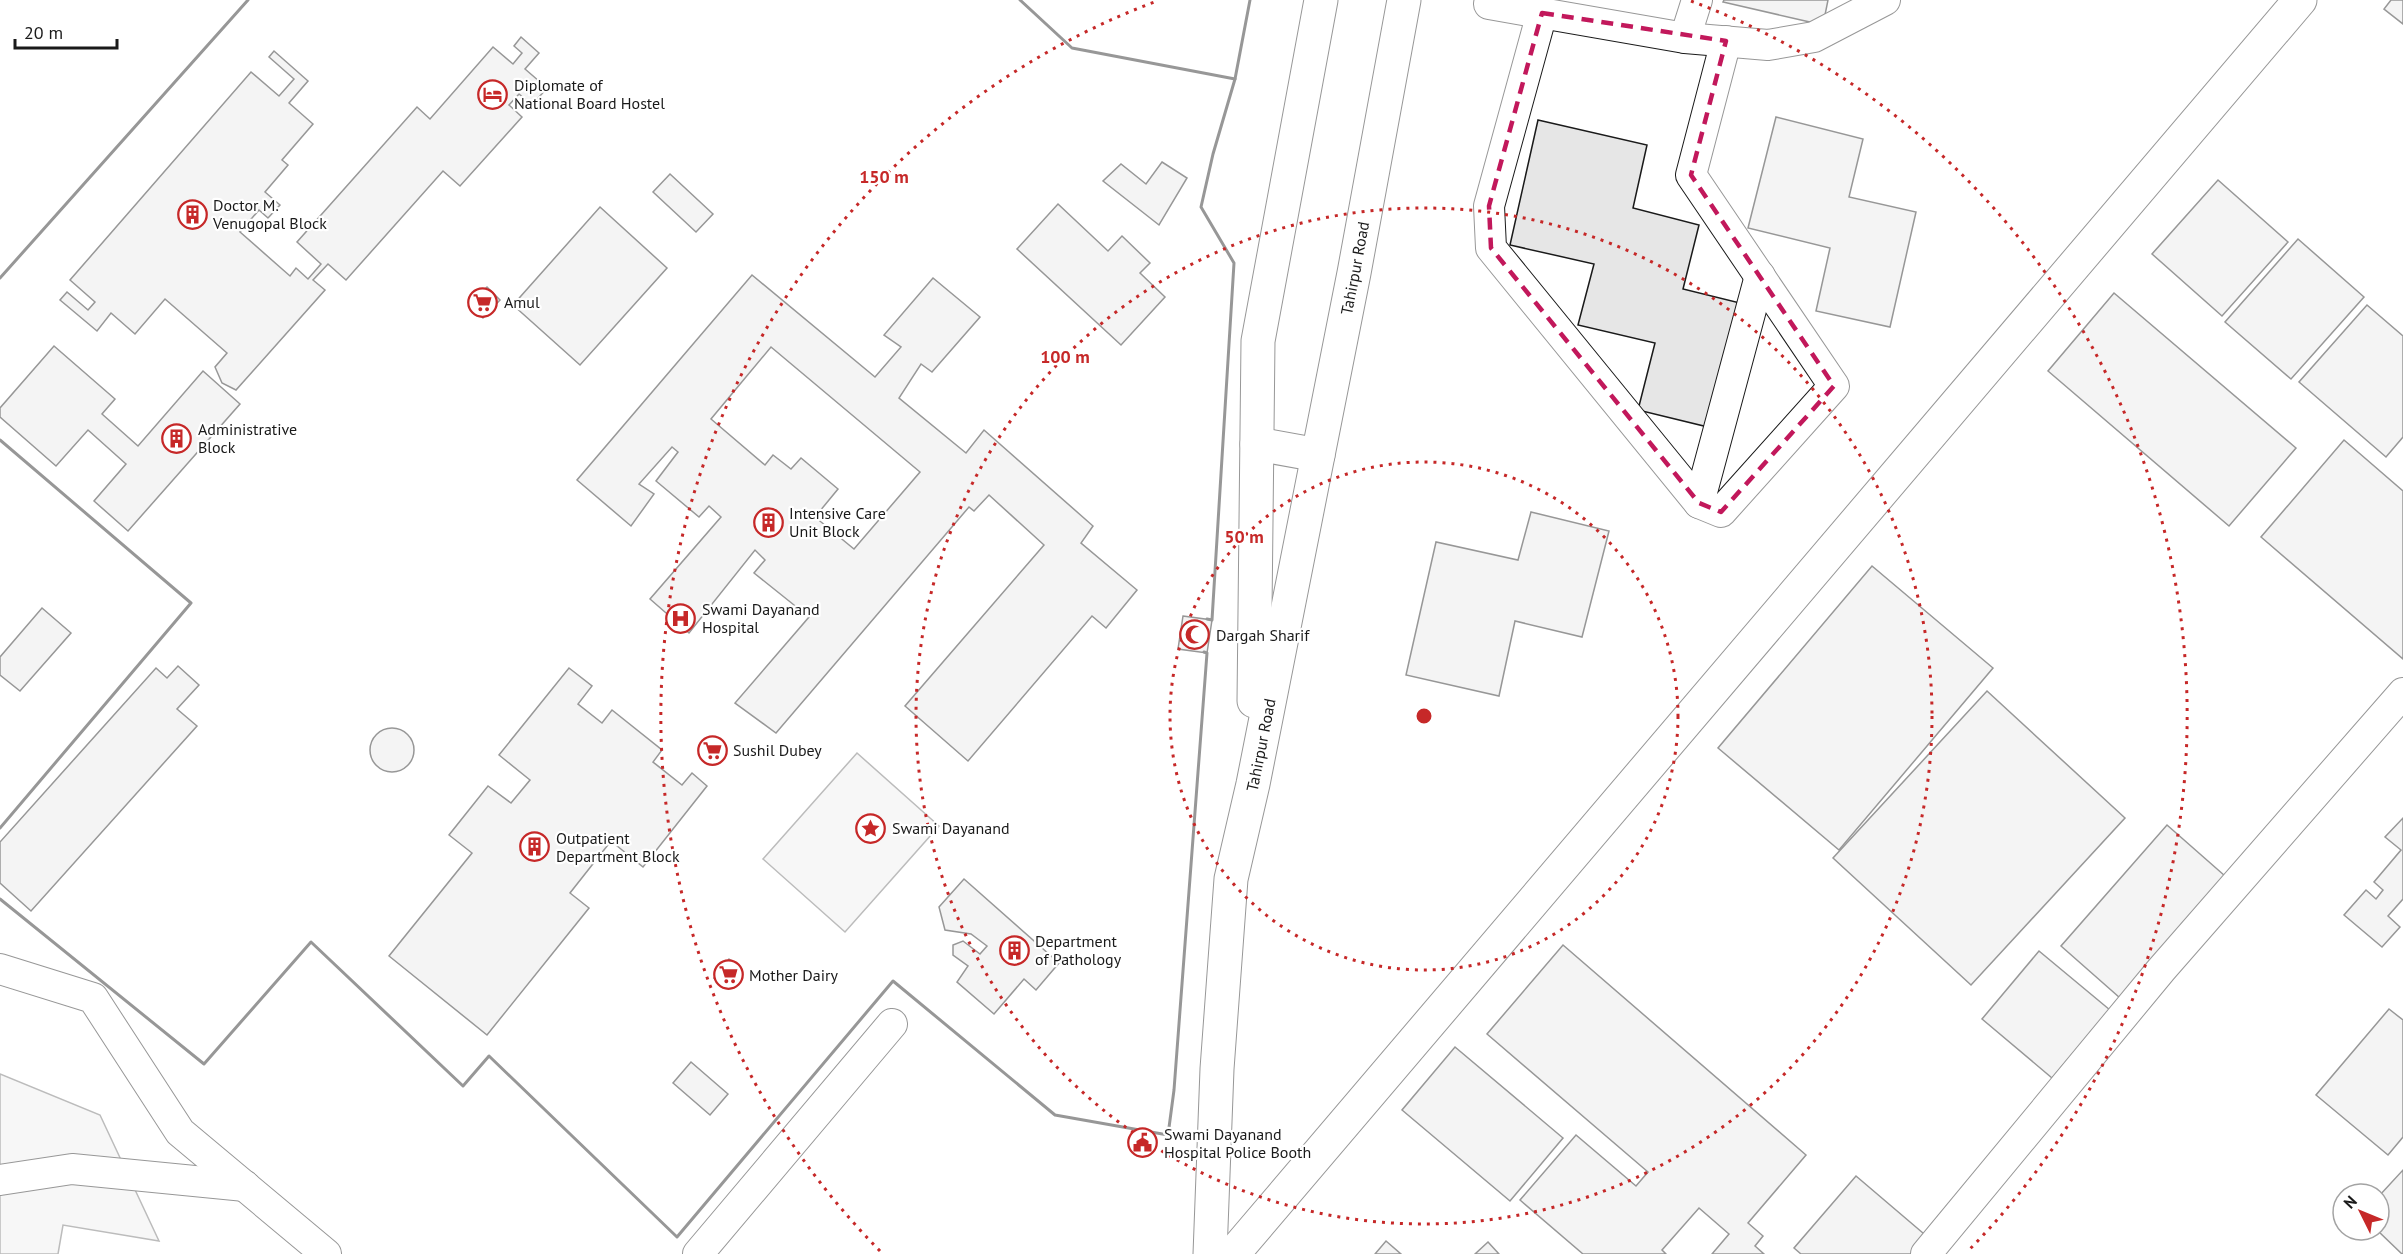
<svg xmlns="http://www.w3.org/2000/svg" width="2403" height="1254" viewBox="0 0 2403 1254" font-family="'PT Sans',sans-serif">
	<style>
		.built { fill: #ededed; stroke: #6a6a6a; stroke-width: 1.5 }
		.building { fill: #e6e6e6; stroke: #1a1a1a; stroke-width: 1.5; fill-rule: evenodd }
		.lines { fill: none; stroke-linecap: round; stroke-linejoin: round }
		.minor-casing { stroke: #1a1a1a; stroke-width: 32 }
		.tertiary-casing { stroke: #1a1a1a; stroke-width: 35 }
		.secondary-casing { stroke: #1a1a1a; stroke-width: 35 }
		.minor { stroke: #fff; stroke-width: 30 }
		.tertiary { stroke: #fff; stroke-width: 33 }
		.secondary { stroke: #fff; stroke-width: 33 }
		.wall { stroke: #1a1a1a; stroke-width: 3 }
		.marked { fill: none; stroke: #c2185b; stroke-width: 4.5; stroke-dasharray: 12 8; stroke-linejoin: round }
		.ring { fill: none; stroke: #c62828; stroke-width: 3; stroke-dasharray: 3 6 }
		.labels { text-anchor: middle; stroke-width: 4.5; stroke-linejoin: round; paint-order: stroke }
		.poi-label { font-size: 16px; fill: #1a1a1a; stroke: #fff; text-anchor: start }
		.street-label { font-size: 16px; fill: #1a1a1a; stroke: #fff }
		.centre { fill: #c62828; stroke: #fff; stroke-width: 3 }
		.ring-label { font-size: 18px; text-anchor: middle; font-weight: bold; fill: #c62828; stroke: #fff; stroke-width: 4.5; stroke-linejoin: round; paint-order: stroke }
	</style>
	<rect width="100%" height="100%" fill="#fff"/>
	<g class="built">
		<path d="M 857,753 L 939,826 L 845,932 L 763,859 Z"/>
		<path d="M 0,1074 L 100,1115 L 159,1241 L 63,1225 L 58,1254 L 0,1254 Z"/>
	</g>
	<g class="building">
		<path d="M 1724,0 L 1828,0 L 1823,25 L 1723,2 Z"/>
		<path d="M 2391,0 L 2403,0 L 2403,24 L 2384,9 Z"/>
		<path d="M 521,37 L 539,53 L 525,69 L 547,88 L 532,105 L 519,94 L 509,105 L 522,117 L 460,186 L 443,171 L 346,280 L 328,264 L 313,280 L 325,290 L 236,390 L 222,383 L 215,367 L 227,353 L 165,299 L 135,334 L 111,313 L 97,331 L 60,300 L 67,292 L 88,310 L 95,302 L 70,280 L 251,72 L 279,96 L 294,79 L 269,57 L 274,51 L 308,81 L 289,103 L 313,124 L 282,160 L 288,165 L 265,192 L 280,205 L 268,218 L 259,210 L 240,232 L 290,276 L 296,268 L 308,279 L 321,264 L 297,242 L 417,107 L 430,119 L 493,47 L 513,64 L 522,53 L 514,46 Z"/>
		<path d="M 1776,117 L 1863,139 L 1849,197 L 1916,212 L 1890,327 L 1816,311 L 1830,248 L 1748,228 Z"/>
		<path d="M 1538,120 L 1647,145 L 1633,208 L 1699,225 L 1683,289 L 1740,303 L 1708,427 L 1638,410 L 1655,343 L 1578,325 L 1594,264 L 1510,245 Z"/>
		<path d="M 1162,162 L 1187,178 L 1159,225 L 1103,181 L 1121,164 L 1146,184 Z"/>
		<path d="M 670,174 L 713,214 L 696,232 L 653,192 Z"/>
		<path d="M 2218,180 L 2288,242 L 2222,316 L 2152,254 Z"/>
		<path d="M 1058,204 L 1108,251 L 1122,236 L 1150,263 L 1140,273 L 1165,297 L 1121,345 L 1017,249 Z"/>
		<path d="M 600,207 L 667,268 L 580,365 L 513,305 Z"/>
		<path d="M 2298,239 L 2364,297 L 2291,379 L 2225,322 Z"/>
		<path d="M 752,275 L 875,377 L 901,347 L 884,335 L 933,278 L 980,317 L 932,372 L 921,364 L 899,398 L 966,453 L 984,430 L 1093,526 L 1081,543 L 1137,590 L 1106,628 L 1092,616 L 968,761 L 905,706 L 1044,545 L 989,495 L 974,511 L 969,507 L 776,733 L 735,703 L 809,617 L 754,573 L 765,560 L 755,550 L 689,633 L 650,599 L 721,517 L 709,506 L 699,517 L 656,481 L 678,452 L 672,447 L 639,484 L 654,494 L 631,526 L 577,480 ZM 771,347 L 920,472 L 854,549 L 815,517 L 838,489 L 801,458 L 791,469 L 773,455 L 765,465 L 711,419 Z"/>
		<path d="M 487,287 L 500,300 L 483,318 L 470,305 Z"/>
		<path d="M 2114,293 L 2296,448 L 2229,526 L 2048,371 Z"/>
		<path d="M 2367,305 L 2403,336 L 2403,437 L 2386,457 L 2299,382 Z"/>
		<path d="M 54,346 L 115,399 L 102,414 L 138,446 L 203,371 L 240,404 L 128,531 L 94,501 L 126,464 L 88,430 L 56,466 L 0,417 L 0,408 Z"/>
		<path d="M 2344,440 L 2403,491 L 2403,659 L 2261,537 Z"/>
		<path d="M 1531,512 L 1609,531 L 1582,637 L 1515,621 L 1499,696 L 1406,675 L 1436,542 L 1518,560 Z"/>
		<path d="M 1872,566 L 1993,668 L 1839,850 L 1718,748 Z"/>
		<path d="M 42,608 L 71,633 L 20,691 L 0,675 L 0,657 Z"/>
		<path d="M 1183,616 L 1212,620 L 1207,653 L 1178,649 Z"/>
		<path d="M 178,666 L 199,685 L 177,709 L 197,726 L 31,911 L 0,883 L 0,842 L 156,668 L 167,678 Z"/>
		<path d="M 569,668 L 592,686 L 578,704 L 602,723 L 612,710 L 662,750 L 653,762 L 682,785 L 692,773 L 707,786 L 643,867 L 611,841 L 570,893 L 589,908 L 487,1035 L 389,956 L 472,853 L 449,835 L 488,786 L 511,803 L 530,780 L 499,755 Z"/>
		<path d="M 1987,691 L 2125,818 L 1971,985 L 1833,858 Z"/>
		<circle cx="392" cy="750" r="22"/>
		<path d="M 713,737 L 726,749 L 715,762 L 700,751 Z"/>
		<path d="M 2403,818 L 2403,899 L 2388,916 L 2400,927 L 2382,947 L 2344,915 L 2366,890 L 2376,899 L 2383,890 L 2374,882 L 2401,850 L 2385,837 Z"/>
		<path d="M 2167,825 L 2233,883 L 2128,1005 L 2061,946 Z"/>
		<path d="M 964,879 L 1059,963 L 1036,990 L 1024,979 L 994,1014 L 957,982 L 968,966 L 953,955 L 953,945 L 963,941 L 980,954 L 987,946 L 971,934 L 945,930 L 939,907 Z"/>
		<path d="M 1563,945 L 1806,1155 L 1748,1223 L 1763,1236 L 1755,1246 L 1764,1254 L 1712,1254 L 1729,1234 L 1699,1208 L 1662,1250 L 1666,1254 L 1583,1254 L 1520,1200 L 1576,1135 L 1636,1186 L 1648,1172 L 1487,1034 Z"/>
		<path d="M 2039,951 L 2110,1010 L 2052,1078 L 1982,1019 Z"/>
		<path d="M 729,959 L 741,968 L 726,987 L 714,978 Z"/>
		<path d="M 2389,1009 L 2403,1020 L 2403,1137 L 2388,1155 L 2316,1095 Z"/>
		<path d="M 1455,1047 L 1563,1138 L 1510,1201 L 1402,1110 Z"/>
		<path d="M 691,1062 L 728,1094 L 710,1115 L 673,1083 Z"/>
		<path d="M 1137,1137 L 1155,1140 L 1154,1149 L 1136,1146 Z"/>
		<path d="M 2403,1170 L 2403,1254 L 2402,1254 L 2377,1230 L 2379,1230 L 2379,1196 Z"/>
		<path d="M 1856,1176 L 1930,1239 L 1918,1254 L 1801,1254 L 1794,1248 Z"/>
		<path d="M 1386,1241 L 1401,1254 L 1375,1254 Z"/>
		<path d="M 1488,1242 L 1499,1254 L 1475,1254 Z"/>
	</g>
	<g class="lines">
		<defs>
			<g id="minor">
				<path d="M 1489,4 L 1685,38 L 1768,45 L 1814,37 L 1885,0"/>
				<path d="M 1542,13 L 1489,206 L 1491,248 L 1699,503 L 1721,512 L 1834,386 L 1691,175 L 1726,41"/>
				<path d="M 1685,38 L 1697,0"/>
				<path d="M 1699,503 L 1760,276"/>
				<path d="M 0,969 L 93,998 L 180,1132 L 326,1254"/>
				<path d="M 0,1180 L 72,1169 L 245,1186"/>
				<path d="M 698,1254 L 892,1024"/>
				<path d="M 1926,1254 L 2161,970 L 2403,693"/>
			</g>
			<path id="tertiary" d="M 1233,1254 L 2300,0"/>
			<g id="secondary">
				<path d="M 1257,444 L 1318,455"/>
				<path d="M 1254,701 L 1258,341 L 1321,0"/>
				<path id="s1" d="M 1210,1254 L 1217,1069 L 1231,879 L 1253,784 L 1354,273 L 1404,0"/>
			</g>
		</defs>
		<use href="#minor" class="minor-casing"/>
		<use href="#tertiary" class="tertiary-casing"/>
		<use href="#secondary" class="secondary-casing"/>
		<use href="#minor" class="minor"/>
		<use href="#tertiary" class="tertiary"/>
		<use href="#secondary" class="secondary"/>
		<g class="wall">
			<path d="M 1020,0 L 1072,48 L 1235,79"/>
			<path d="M 0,278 L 248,0"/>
			<path d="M 0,440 L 191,603 L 0,828"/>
			<path d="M 1207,619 L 1212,620 L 1234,263 L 1201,207 L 1213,154 L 1235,79 L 1250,0"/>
			<path d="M 0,899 L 204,1064 L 311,942 L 463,1086 L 489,1056 L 677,1237 L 893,981 L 1055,1115 L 1168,1135 L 1174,1090 L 1207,653 L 1204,652"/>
		</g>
	</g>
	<path d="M0 0H2403V1254H0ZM 1542,13 L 1726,41 L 1691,175 L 1834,386 L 1721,512 L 1699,503 L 1491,248 L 1489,206 Z" fill="#fff" fill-opacity=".55" fill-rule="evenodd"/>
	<path class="marked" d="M 1542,13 L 1726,41 L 1691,175 L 1834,386 L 1721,512 L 1699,503 L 1491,248 L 1489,206 Z"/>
	<g class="ring">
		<circle cx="1424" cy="716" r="254"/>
		<circle cx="1424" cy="716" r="508"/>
		<path d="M880 1251A763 763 0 0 1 1157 1M1691 1A763 763 0 0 1 1968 1251"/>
	</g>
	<defs>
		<symbol id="hotel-ring" viewBox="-11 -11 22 22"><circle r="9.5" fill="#fff" stroke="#c62828" stroke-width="1.5"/><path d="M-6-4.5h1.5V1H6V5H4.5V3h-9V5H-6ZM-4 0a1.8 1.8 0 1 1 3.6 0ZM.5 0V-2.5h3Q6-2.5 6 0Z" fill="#c62828"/></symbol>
		<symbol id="building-ring" viewBox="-11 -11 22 22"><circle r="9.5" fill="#fff" stroke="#c62828" stroke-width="1.5"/><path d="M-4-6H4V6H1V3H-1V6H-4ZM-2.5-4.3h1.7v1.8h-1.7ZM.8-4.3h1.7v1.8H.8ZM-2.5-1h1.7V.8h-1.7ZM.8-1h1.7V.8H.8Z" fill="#c62828"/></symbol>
		<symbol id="supermarket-ring" viewBox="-11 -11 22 22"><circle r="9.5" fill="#fff" stroke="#c62828" stroke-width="1.5"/><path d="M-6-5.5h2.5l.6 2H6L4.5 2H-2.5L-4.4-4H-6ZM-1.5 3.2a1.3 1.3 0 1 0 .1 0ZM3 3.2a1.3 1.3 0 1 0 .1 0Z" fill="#c62828"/></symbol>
		<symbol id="hospital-ring" viewBox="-11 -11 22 22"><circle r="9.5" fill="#fff" stroke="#c62828" stroke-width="1.5"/><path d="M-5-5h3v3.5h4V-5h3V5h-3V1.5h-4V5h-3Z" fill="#c62828"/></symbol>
		<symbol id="mosque-ring" viewBox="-11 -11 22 22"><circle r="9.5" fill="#fff" stroke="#c62828" stroke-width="1.5"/><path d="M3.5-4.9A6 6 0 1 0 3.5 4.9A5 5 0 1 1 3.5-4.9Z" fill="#c62828"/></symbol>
		<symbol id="sight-ring" viewBox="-11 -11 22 22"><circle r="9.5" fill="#fff" stroke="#c62828" stroke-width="1.5"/><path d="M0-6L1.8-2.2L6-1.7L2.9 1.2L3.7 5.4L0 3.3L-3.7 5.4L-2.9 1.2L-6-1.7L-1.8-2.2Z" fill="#c62828"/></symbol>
		<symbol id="civic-ring" viewBox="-11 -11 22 22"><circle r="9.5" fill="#fff" stroke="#c62828" stroke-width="1.5"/><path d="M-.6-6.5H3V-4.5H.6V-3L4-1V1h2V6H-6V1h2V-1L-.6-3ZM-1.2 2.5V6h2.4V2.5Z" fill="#c62828"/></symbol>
	</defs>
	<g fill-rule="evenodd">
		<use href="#hotel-ring" x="476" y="78" width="33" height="33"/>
		<use href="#building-ring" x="176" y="198" width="33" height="33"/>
		<use href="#supermarket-ring" x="466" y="286" width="33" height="33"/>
		<use href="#building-ring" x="160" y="422" width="33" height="33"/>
		<use href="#building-ring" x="752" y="506" width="33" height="33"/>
		<use href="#hospital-ring" x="664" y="602" width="33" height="33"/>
		<use href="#mosque-ring" x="1178" y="618" width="33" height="33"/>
		<use href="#supermarket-ring" x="696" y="734" width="33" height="33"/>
		<use href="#sight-ring" x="854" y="812" width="33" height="33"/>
		<use href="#building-ring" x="518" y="830" width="33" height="33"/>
		<use href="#building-ring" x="998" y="934" width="33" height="33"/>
		<use href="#supermarket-ring" x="712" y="958" width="33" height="33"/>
		<use href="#civic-ring" x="1126" y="1126" width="33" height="33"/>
	</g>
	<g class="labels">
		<g class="poi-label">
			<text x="514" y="91">Diplomate of<tspan x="514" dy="18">National Board Hostel</tspan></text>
			<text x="213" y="211">Doctor M.<tspan x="213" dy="18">Venugopal Block</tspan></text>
			<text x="504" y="308">Amul</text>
			<text x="198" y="435">Administrative<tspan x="198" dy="18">Block</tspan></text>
			<text x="789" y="519">Intensive Care<tspan x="789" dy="18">Unit Block</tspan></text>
			<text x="702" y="615">Swami Dayanand<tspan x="702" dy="18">Hospital</tspan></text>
			<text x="1216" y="641">Dargah Sharif</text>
			<text x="733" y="756">Sushil Dubey</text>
			<text x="892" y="834">Swami Dayanand</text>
			<text x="556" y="844">Outpatient<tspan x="556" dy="18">Department Block</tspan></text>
			<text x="1035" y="947">Department<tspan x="1035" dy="18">of Pathology</tspan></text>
			<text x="749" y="981">Mother Dairy</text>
			<text x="1164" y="1140">Swami Dayanand<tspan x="1164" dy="18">Hospital Police Booth</tspan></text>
		</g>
		<g class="street-label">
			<text dy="6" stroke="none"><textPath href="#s1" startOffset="999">Tahirpur Road</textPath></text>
			<text dy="6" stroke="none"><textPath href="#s1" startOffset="513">Tahirpur Road</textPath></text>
		</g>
	</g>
	<circle cx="1424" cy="716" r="9" class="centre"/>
	<g class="ring-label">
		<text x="884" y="183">150 m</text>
		<text x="1065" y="363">100 m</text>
		<text x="1244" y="543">50 m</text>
	</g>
	<g transform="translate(2361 1212) rotate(313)"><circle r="28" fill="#ffffff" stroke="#a3a3a3" stroke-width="1.5"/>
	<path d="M0-4.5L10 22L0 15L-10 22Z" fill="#c62828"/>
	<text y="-9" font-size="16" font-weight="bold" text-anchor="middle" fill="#1a1a1a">N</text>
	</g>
	<path d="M15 39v9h102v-9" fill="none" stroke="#1a1a1a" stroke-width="3"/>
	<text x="24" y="39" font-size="18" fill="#1a1a1a" stroke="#ffffff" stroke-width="4.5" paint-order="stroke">20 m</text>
</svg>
